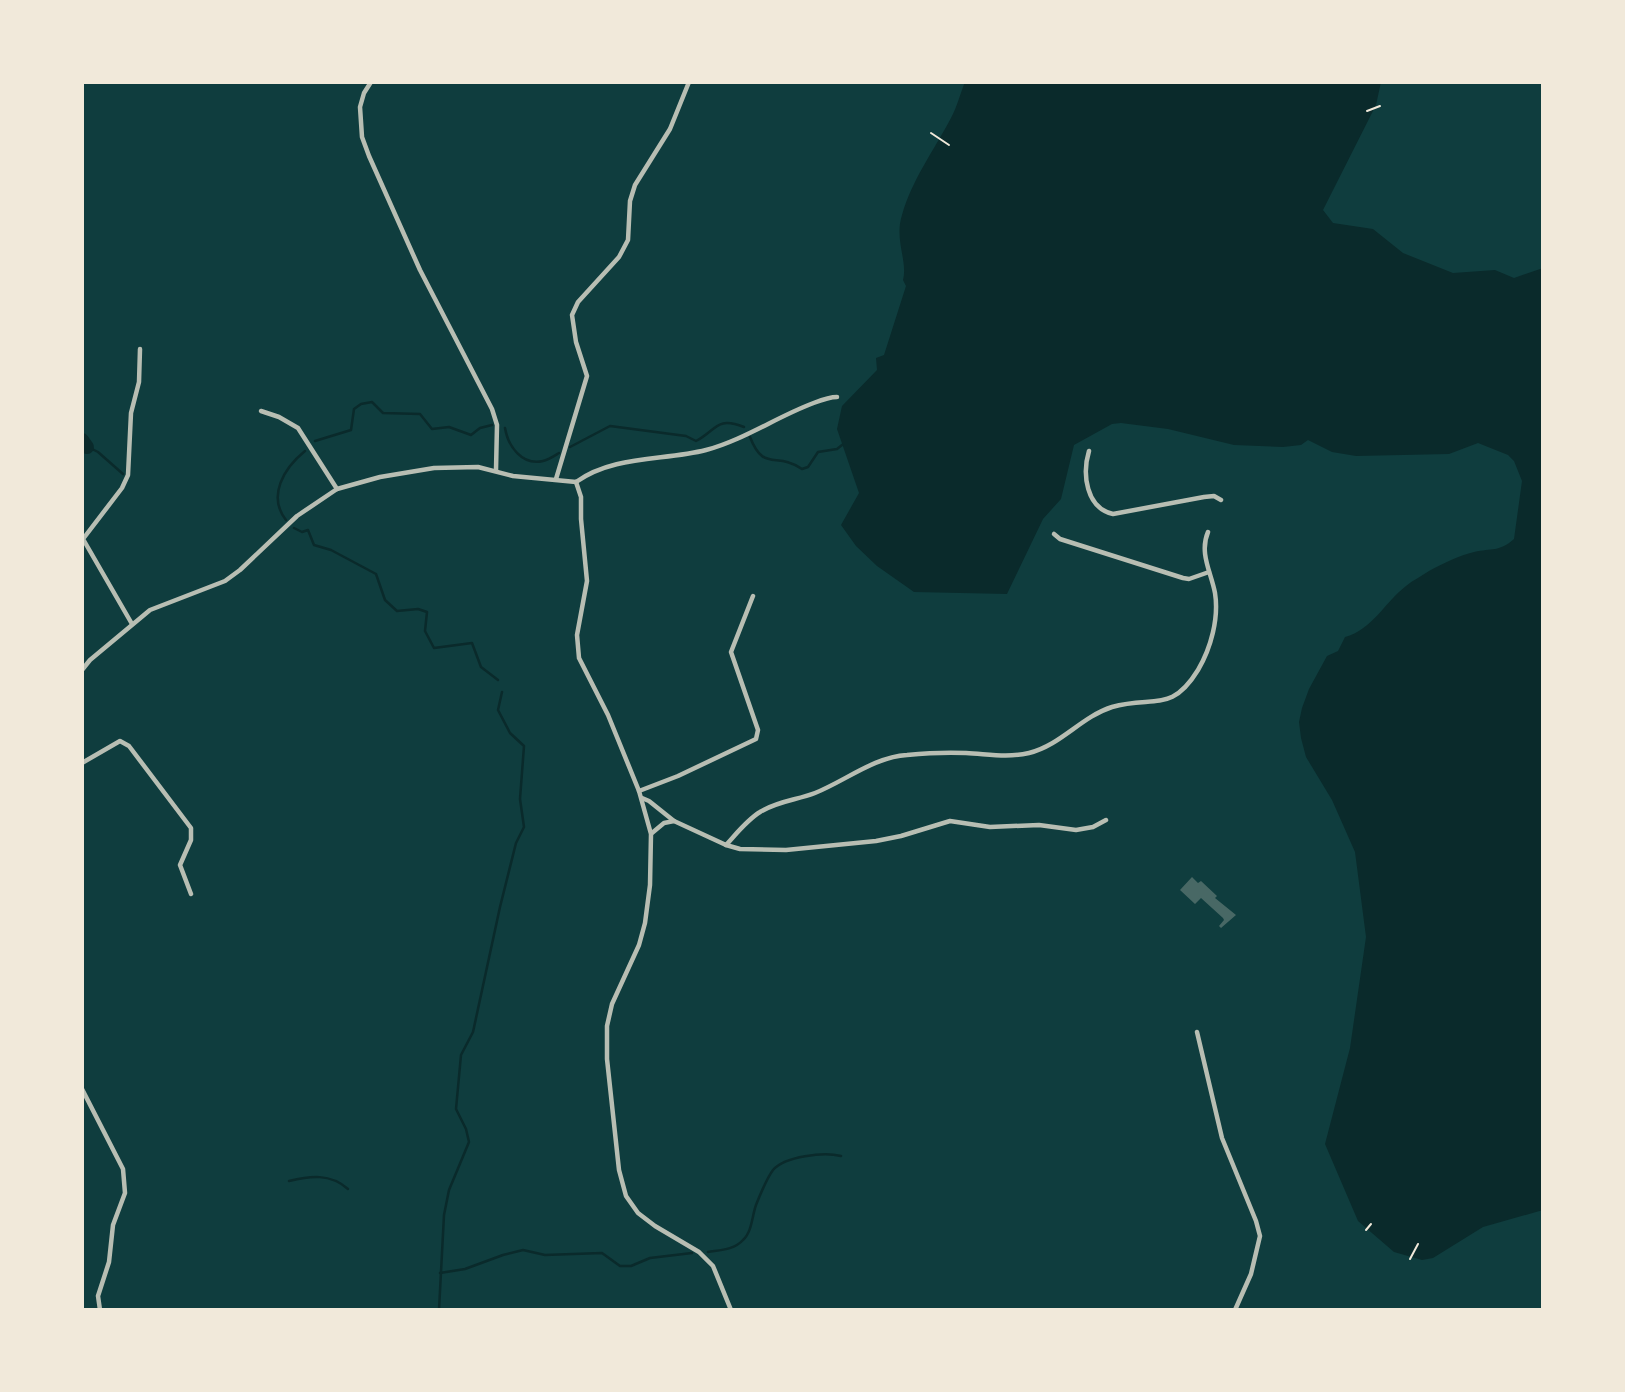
<svg xmlns="http://www.w3.org/2000/svg" width="1625" height="1392" viewBox="0 0 1625 1392" font-family="'Exo 2',sans-serif">
	<style>
		.water { fill: #0a2a2b }
		.lines { fill: none; stroke-linecap: round; stroke-linejoin: round }
		.stream { stroke: #0a2a2b; stroke-width: 2.5 }
		.river { stroke: #0a2a2b; stroke-width: 14 }
		.building { fill: #486865 }
		.path { stroke: #f1e9da; stroke-width: 2 }
		.minor { stroke: #b8beb3; stroke-width: 4.5 }
	</style>
	<rect width="100%" height="100%" fill="#0f3d3e"/>
	<path class="water" d="M 965,82 L 1381,82 L 1376,105 L 1323,210 L 1333,223 L 1373,229 L 1403,253 L 1453,273 L 1495,270 L 1514,278 L 1543,268 L 1543,1210 L 1483,1227 L 1433,1258 L 1422,1260 L 1394,1252 L 1358,1221 L 1325,1144 L 1350,1048 L 1366,937 L 1355,852 L 1332,800 L 1306,757 L 1301,738 L 1299,722 L 1302,708 L 1309,689 L 1327,656 L 1338,651 L 1345,637 C 1372,630 1385,602 1406,586 C 1413,580 1422,576 1429,571 C 1442,564 1460,555 1474,552 C 1492,548 1499,552 1514,539 L 1522,481 L 1514,461 L 1508,455 L 1478,443 L 1449,454 L 1356,456 L 1332,452 L 1308,440 L 1301,445 L 1283,447 L 1234,445 L 1168,429 L 1121,423 L 1112,424 L 1074,445 L 1061,499 L 1043,519 L 1007,594 L 914,592 L 877,566 L 856,546 L 841,525 L 859,493 L 837,429 L 842,406 L 877,370 L 876,358 L 884,355 L 906,286 L 903,280 C 908,261 894,240 902,215 C 912,180 934,150 951,118 C 957,107 960,94 965,82 Z"/>
	<g class="lines">
		<g class="stream">
			<path d="M 505,428 C 508,446 522,466 543,461 C 548,460 554,456 559,453"/>
			<path d="M 750,437 C 764,473 776,451 802,469 L 808,467 L 818,452 L 837,449 L 842,445"/>
			<path d="M 315,441 L 351,430 L 354,409 L 361,404 L 372,402 L 383,413 L 420,414 L 432,429 L 449,427 L 471,435 L 480,428 L 492,425"/>
			<path d="M 82,444 L 98,452 L 123,474"/>
			<path d="M 570,447 L 610,426 L 686,436 L 696,441 C 717,430 716,416 744,427"/>
			<path d="M 286,520 C 267,496 284,468 305,451"/>
			<path d="M 294,528 L 302,532 L 308,530 L 314,545 L 331,550 L 376,574 L 385,600 L 397,611 L 418,609 L 427,612 L 425,631 L 434,648 L 472,643 L 481,667 L 498,680"/>
			<path d="M 289,1181 C 310,1176 330,1173 348,1189"/>
			<path d="M 708,1252 C 720,1250 734,1250 743,1240 C 752,1232 752,1216 756,1205 C 760,1195 767,1178 773,1170 C 785,1156 824,1152 841,1156"/>
			<path d="M 440,1273 L 465,1269 L 503,1255 L 523,1250 L 545,1255 L 602,1253 L 620,1266 L 631,1266 L 650,1258 L 692,1253"/>
			<path d="M 439,1310 L 444,1215 L 449,1190 L 469,1142 L 466,1129 L 456,1109 L 461,1055 L 473,1032 L 500,907 L 516,843 L 524,827 L 520,799 L 524,746 L 510,733 L 498,710 L 502,692"/>
		</g>
		<path class="river" d="M 82,440 L 87,447"/>
	</g>
	<path class="building" d="M 1192,877 L 1198,883 L 1201,881 L 1217,896 L 1215,898 L 1236,915 L 1221,928 L 1219,926 L 1224,920 L 1223,918 L 1201,898 L 1195,904 L 1180,890 Z"/>
	<g class="lines">
		<g class="path">
			<path d="M 1367,111 L 1380,106"/>
			<path d="M 931,133 L 949,145"/>
			<path d="M 1366,1230 L 1371,1224"/>
			<path d="M 1410,1259 L 1418,1244"/>
		</g>
		<g class="minor">
			<path d="M 371,82 L 364,93 L 360,107 L 362,137 L 369,156 L 420,270 L 492,409 L 497,425 L 496,470"/>
			<path d="M 261,411 L 279,417 L 298,428 L 337,489"/>
			<path d="M 1089,451 C 1082,474 1086,508 1113,514 L 1204,497 L 1214,496 L 1221,500"/>
			<path d="M 556,479 L 587,376 L 576,342 L 572,315 L 578,302 L 619,257 L 628,240 L 630,201 L 635,185 L 670,129 L 689,82"/>
			<path d="M 576,482 L 581,497 L 581,519 L 587,581 L 577,635 L 579,658 L 608,715 L 639,791 L 651,834 L 650,885 L 645,923 L 639,945 L 612,1004 L 607,1026 L 607,1059 L 619,1170 L 626,1196 L 638,1213 L 655,1226 L 699,1252 L 713,1266 L 731,1310"/>
			<path d="M 576,482 C 614,455 663,461 706,450 C 741,441 777,417 811,404 C 819,401 828,397 837,397"/>
			<path d="M 1054,534 L 1060,539 L 1183,578 L 1189,579 L 1209,572"/>
			<path d="M 132,624 L 83,539 L 122,488 L 128,475 L 131,413 L 139,382 L 140,349"/>
			<path d="M 82,670 L 90,660 L 150,610 L 225,581 L 240,570 L 297,516 L 337,489 L 380,477 L 434,468 L 478,467 L 513,476 L 576,482"/>
			<path d="M 82,763 L 120,741 L 129,746 L 191,828 L 191,840 L 180,865 L 191,894"/>
			<path d="M 639,791 L 678,776 L 756,739 L 758,730 L 731,652 L 753,596"/>
			<path d="M 642,798 L 649,801 L 674,821 L 726,845 C 737,833 747,820 760,812 C 777,801 797,800 815,793 C 845,781 874,757 907,755 C 927,753 946,752 966,753 C 988,754 1007,758 1029,753 C 1061,745 1081,717 1112,707 C 1153,695 1171,714 1198,670 C 1211,648 1219,618 1215,593 C 1211,572 1199,553 1208,532"/>
			<path d="M 652,833 L 664,823 L 674,821"/>
			<path d="M 726,845 L 740,849 L 786,850 L 876,841 L 901,836 L 950,821 L 990,827 L 1039,825 L 1076,830 L 1093,827 L 1106,820"/>
			<path d="M 1197,1032 L 1222,1138 L 1256,1221 L 1260,1236 L 1251,1274 L 1235,1310"/>
			<path d="M 82,1089 L 123,1169 L 125,1193 L 113,1225 L 109,1262 L 98,1296 L 100,1310"/>
		</g>
	</g>
	<rect width="1625" height="1392" fill="none" stroke="#f1e9da" stroke-width="168"/>
</svg>
